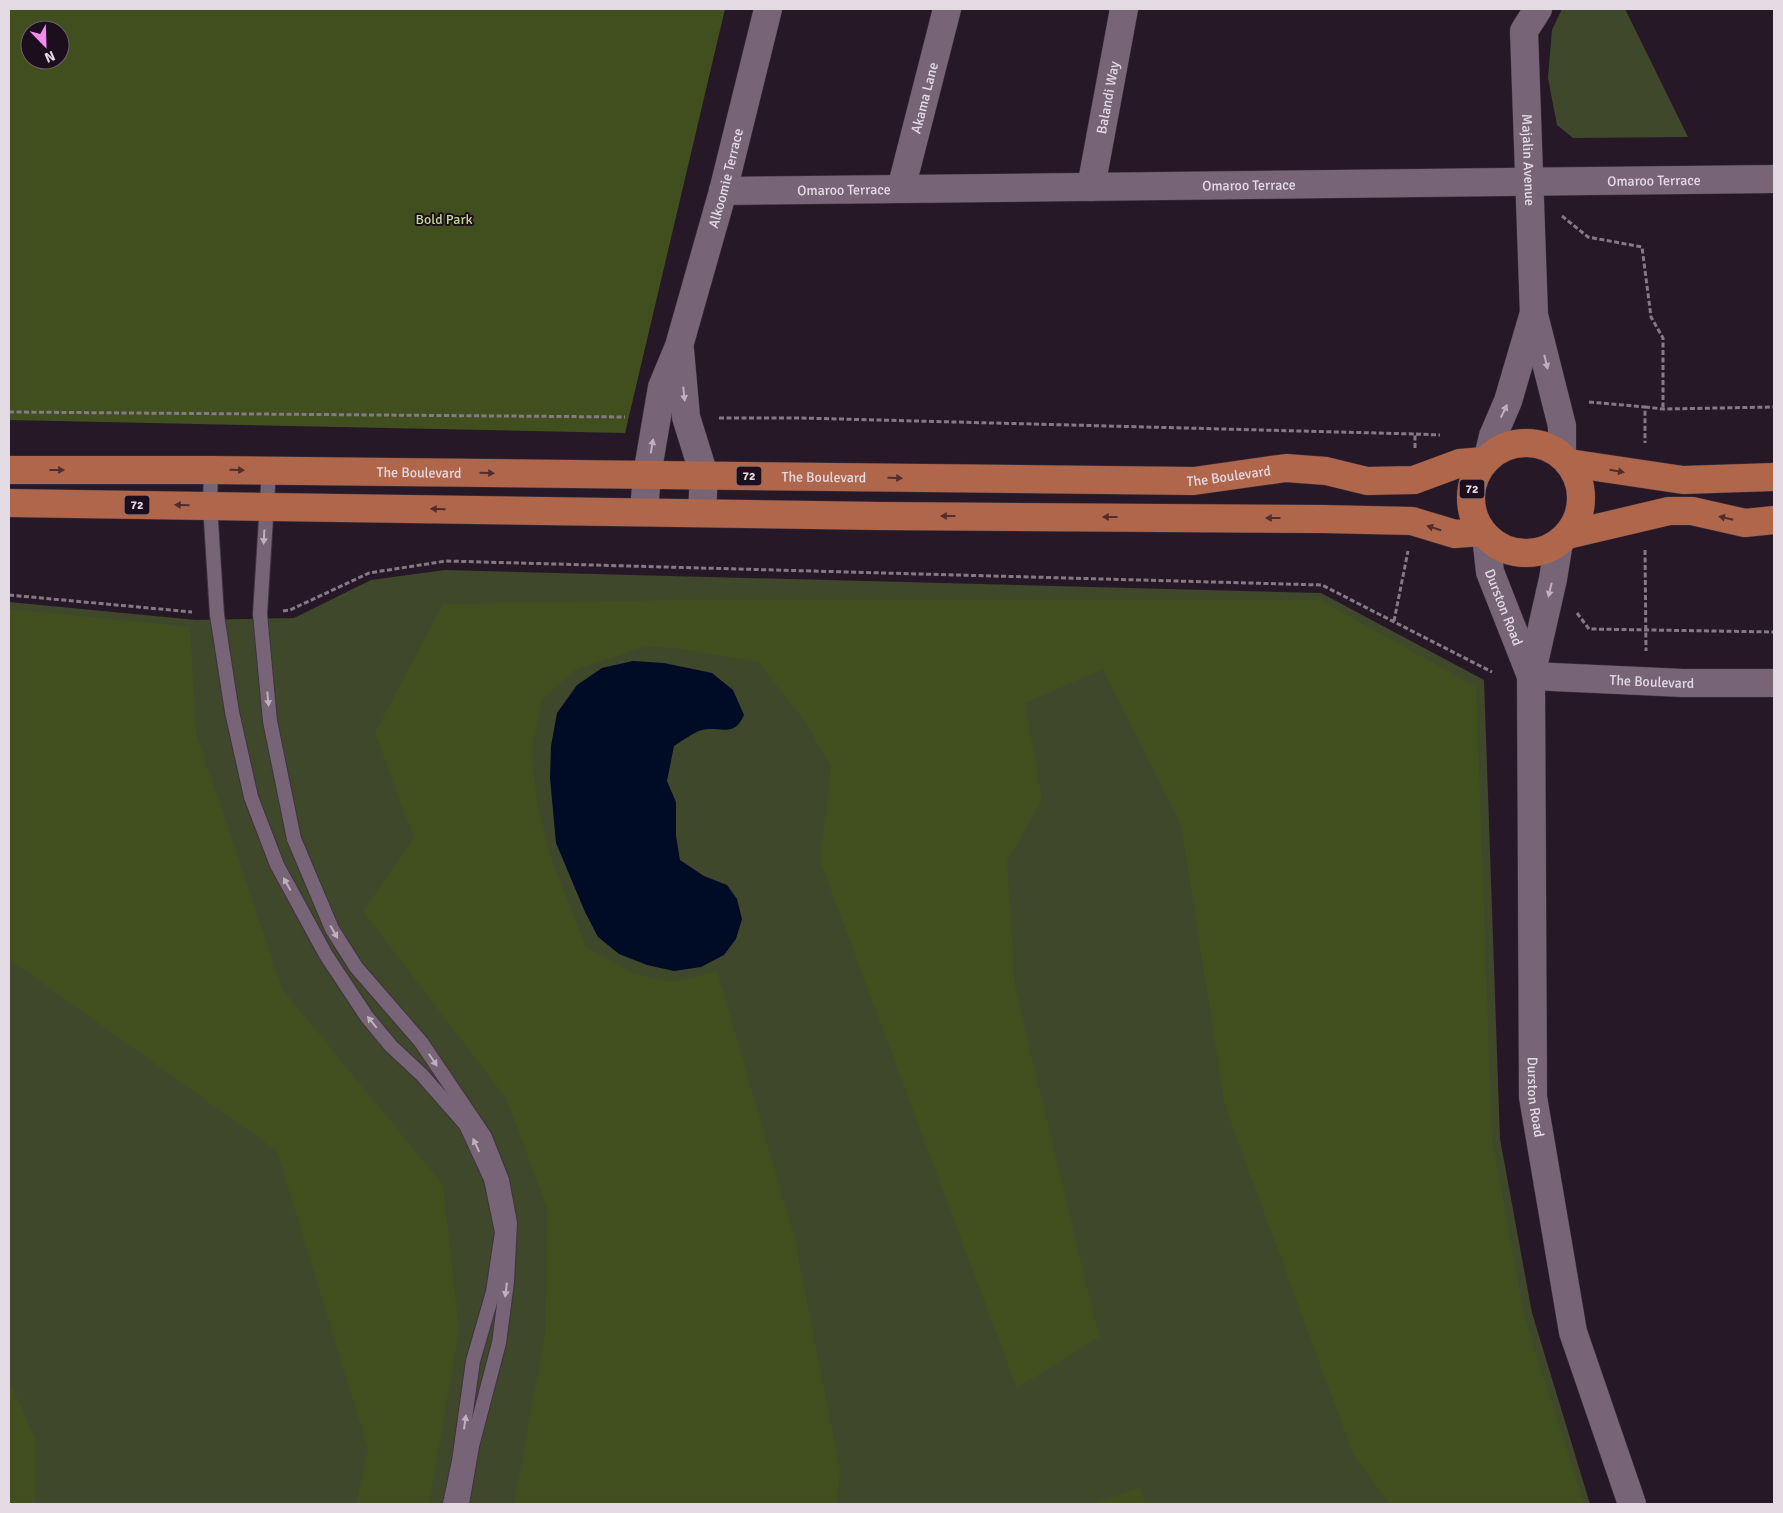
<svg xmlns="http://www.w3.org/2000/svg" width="1783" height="1513" viewBox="0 0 1783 1513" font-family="Signika,sans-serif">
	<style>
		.green { fill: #40482c }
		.forest { fill: #414f1f; fill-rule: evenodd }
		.water { fill: #000c25 }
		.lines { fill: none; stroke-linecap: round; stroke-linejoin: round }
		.service-casing { stroke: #3e333f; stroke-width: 16 }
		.minor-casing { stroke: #3e333f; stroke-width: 29 }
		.tertiary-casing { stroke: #3e333f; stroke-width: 29 }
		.primary-casing { stroke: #3e333f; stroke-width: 29 }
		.path { stroke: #857985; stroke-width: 3; stroke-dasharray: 5 2.5; stroke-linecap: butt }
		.service { stroke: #776477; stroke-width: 14 }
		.minor { stroke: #776477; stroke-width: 28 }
		.tertiary { stroke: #776477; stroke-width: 28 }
		.primary { stroke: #af664b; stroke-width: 28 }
		.oneway { fill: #beb1be }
		.oneway2 { fill: #502d2e }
		.labels { text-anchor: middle; stroke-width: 4; stroke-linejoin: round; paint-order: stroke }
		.shield { fill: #1d0e1e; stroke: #a89da9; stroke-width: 1 }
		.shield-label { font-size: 12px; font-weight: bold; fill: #e4dae4 }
		.street-label { font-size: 14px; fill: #e4dae4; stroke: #1d0e1e }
		.park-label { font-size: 14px; fill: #c4dc90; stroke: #1d0e1e }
	</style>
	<rect width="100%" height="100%" fill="#271827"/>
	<g class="green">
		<path d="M 1562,9 L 1625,9 L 1688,137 L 1573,138 L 1557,125 L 1548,78 L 1552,30 Z"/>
		<path d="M 445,570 L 1321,593 L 1484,680 L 1500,1139 L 1532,1313 L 1590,1504 L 9,1504 L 9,602 L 196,620 L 294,618 L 371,580 Z"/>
	</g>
	<g class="forest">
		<path d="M 9,9 L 725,9 L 625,433 L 9,420 ZM 30,30 L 60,30 L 60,60 L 30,60 Z"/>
		<path d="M 684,600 L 1320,600 L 1476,687 L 1492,1139 L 1524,1315 L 1584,1504 L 1390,1504 L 1353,1454 L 1225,1106 L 1181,824 L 1103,669 L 1025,703 L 1042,800 L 1007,861 L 1015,988 L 1099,1337 L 1017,1388 L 820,861 L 831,766 L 802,717 L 758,662 L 676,648 L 646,646 L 576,669 L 542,699 L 531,751 L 538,808 L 550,855 L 586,947 L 634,974 L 673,982 L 717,971 L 794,1236 L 840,1469 L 837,1504 L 514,1504 L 545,1334 L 547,1208 L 506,1098 L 363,911 L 414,838 L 375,733 L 443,604 Z"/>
		<path d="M 9,609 L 190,627 L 196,733 L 282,989 L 443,1185 L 459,1330 L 429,1504 L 356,1504 L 368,1449 L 277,1151 L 9,959 Z"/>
		<path d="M 9,1380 L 35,1438 L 35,1504 L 9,1504 Z"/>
		<path d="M 1140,1488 L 1146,1504 L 1091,1504 Z"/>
	</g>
	<path class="water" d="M 633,661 L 664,663 L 712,673 L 733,690 L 744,715 C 734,740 716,724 699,731 C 690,735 682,741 674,746 L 667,781 L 676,802 L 676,836 L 680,860 L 704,876 L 727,885 L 737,899 L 742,919 L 736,939 L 724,955 L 701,967 L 674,971 L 647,965 L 619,954 L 598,937 L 585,912 L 556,843 L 550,778 L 551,746 L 557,713 L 577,685 L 602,668 Z"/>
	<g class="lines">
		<defs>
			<g id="service">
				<path d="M 211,470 L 210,505 L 217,615 L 232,712 L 251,797 L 277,865 L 326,955 L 367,1017 L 391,1046 L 422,1075 L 466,1125 L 491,1179 L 502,1232 L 493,1292 L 473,1361 L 459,1461 L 450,1504"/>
				<path d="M 269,470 L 260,614 L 270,721 L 294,839 L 332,929 L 356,967 L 421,1042 L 485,1137 L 502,1180 L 510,1223 L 507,1282 L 499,1343 L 472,1446 L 462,1504"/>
			</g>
			<g id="minor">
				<path id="s1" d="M 1538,9 L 1524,31 L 1534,315 L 1562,426 L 1562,456"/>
				<path id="s2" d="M 1091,187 L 1124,9"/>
				<path id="s3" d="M 901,189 L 947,9"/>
				<path id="s4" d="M 723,191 L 1774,179"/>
				<path d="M 680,350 L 686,417 L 704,475 L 702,512"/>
				<path d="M 1488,457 L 1493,436 L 1508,401 L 1533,316"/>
				<path id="s5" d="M 644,511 L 647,475 L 662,387 L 679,346 L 723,191 L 768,9"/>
				<path id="s6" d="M 1531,676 L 1683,683 L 1774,683"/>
			</g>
			<g id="tertiary">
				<path id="s7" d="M 1486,536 L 1490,572 L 1531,676"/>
				<path id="s8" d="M 1559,542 L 1553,579 L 1531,676 L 1533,1097 L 1573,1332 L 1632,1504"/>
			</g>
			<g id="primary">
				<circle cx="1526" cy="498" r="55"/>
				<path d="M 1569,463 L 1683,480 L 1774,477"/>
				<path id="s9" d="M 9,470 L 211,470 L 1194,481 L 1286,468 L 1326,471 L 1367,481 L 1414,480 L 1460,463 L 1484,461"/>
				<path d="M 9,503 L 880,516 L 1323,519 L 1412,521 L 1455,534 L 1482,532"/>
				<path d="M 1567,535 L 1669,511 L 1692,511 L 1745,523 L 1774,520"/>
			</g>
		</defs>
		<use href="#service" class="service-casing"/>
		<use href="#minor" class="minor-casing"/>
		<use href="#tertiary" class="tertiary-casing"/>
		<use href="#primary" class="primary-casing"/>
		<g class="path">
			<path d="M 1562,216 L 1588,237 L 1642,247 L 1651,317 L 1663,338 L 1663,409"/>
			<path d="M 1589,402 L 1645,407 L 1645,443"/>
			<path d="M 1645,407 L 1663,409 L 1774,407"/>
			<path d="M 9,412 L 625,417"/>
			<path d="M 719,418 L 801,418 L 1415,434"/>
			<path d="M 1415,448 L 1415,434 L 1440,435"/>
			<path d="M 1645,550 L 1646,651"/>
			<path d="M 9,595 L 192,612"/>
			<path d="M 283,611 L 290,610 L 369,573 L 446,561 L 1322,585 L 1492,672"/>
			<path d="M 1577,613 L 1589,629 L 1774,632"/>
			<path d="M 1394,621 L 1408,551"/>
		</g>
		<use href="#service" class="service"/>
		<use href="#minor" class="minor"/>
		<use href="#tertiary" class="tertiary"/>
		<use href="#primary" class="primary"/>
	</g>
	<defs><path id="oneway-solid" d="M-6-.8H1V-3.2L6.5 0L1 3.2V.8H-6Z" transform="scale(1.25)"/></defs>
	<g class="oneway">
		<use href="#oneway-solid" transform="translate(1546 362) rotate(76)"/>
		<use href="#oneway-solid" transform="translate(684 394) rotate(84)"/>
		<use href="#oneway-solid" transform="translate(1504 411) rotate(-65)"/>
		<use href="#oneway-solid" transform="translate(652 446) rotate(-80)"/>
		<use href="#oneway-solid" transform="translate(264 537) rotate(93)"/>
		<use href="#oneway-solid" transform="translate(1550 590) rotate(103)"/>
		<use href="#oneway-solid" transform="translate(268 699) rotate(85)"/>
		<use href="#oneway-solid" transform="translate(287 884) rotate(-119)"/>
		<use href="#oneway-solid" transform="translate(334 932) rotate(60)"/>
		<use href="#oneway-solid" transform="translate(372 1022) rotate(-129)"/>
		<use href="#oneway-solid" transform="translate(433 1060) rotate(56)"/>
		<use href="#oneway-solid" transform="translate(476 1145) rotate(-115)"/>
		<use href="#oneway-solid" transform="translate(506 1290) rotate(97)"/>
		<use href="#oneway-solid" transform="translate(465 1422) rotate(-82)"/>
	</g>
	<g class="oneway2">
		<use href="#oneway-solid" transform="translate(57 470)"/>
		<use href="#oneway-solid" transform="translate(237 470) rotate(1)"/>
		<use href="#oneway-solid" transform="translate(1617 471) rotate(10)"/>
		<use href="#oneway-solid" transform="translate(487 473) rotate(1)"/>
		<use href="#oneway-solid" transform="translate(895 478) rotate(1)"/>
		<use href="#oneway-solid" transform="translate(182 505) rotate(-179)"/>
		<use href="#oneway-solid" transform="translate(438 509) rotate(-179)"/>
		<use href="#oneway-solid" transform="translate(948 516) rotate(-180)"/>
		<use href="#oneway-solid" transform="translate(1110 517) rotate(-180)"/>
		<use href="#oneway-solid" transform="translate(1273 518) rotate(-180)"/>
		<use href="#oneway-solid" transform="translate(1726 518) rotate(-167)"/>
		<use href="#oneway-solid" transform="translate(1434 528) rotate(-163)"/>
	</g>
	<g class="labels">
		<g class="shield">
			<rect x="736.5" y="466.5" width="25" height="19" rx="4"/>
			<rect x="1459.5" y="479.5" width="25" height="19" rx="4"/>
			<rect x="124.5" y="495.5" width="25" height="19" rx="4"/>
		</g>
		<g class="shield-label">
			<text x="749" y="480">72</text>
			<text x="1472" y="493">72</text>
			<text x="137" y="509">72</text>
		</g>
		<g class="street-label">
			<text dy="5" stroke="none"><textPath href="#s2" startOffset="91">Balandi Way</textPath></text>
			<text dy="5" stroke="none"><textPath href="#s3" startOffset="94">Akama Lane</textPath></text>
			<text dy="5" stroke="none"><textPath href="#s1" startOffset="155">Majalin Avenue</textPath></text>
			<text dy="5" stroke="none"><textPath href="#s5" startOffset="344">Alkoomie Terrace</textPath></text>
			<text dy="5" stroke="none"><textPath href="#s4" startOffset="931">Omaroo Terrace</textPath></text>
			<text dy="5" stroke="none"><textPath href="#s4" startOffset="526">Omaroo Terrace</textPath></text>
			<text dy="5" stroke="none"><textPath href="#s4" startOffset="121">Omaroo Terrace</textPath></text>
			<text dy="5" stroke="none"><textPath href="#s9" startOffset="410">The Boulevard</textPath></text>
			<text dy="5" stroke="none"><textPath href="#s9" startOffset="1220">The Boulevard</textPath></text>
			<text dy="5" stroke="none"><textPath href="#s9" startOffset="815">The Boulevard</textPath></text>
			<text dy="5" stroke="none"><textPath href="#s7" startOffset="74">Durston Road</textPath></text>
			<text dy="5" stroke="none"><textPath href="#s6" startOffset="121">The Boulevard</textPath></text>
			<text dy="5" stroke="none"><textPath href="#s8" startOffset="558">Durston Road</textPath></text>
		</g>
		<g class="park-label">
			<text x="444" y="224">Bold Park</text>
		</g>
	</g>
	<rect width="1783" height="1513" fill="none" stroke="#e4dae4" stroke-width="20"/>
	<g transform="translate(45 45) rotate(157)"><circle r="24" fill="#1d0e1e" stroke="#6d606d"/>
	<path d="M0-4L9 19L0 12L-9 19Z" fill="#f28af3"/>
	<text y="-8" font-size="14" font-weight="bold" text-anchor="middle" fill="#e4dae4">N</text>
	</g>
</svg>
